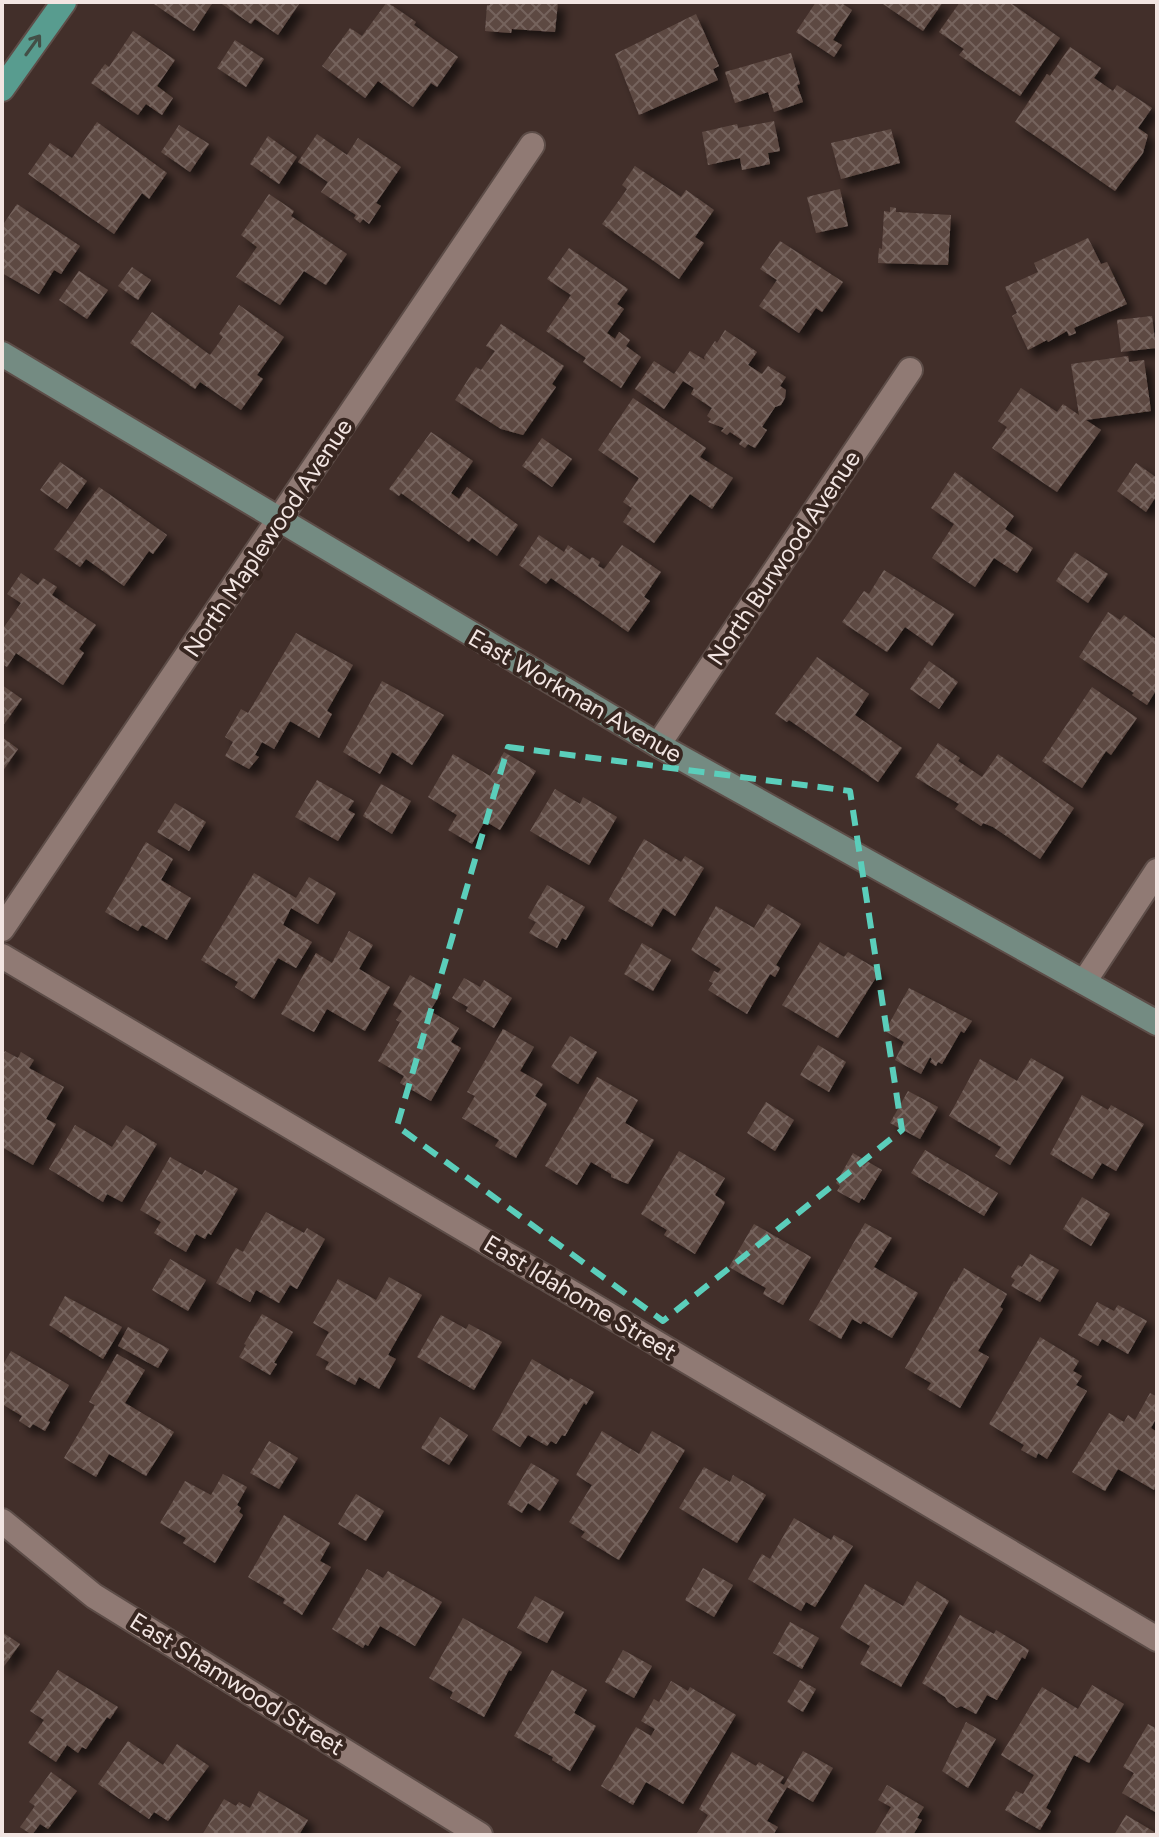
<svg xmlns="http://www.w3.org/2000/svg" width="1159" height="1837" viewBox="0 0 1159 1837" font-family="Figtree,sans-serif">
	<style>
		.building { fill: url(#building-cross-hatch); filter: url(#shadow) }
		.lines { fill: none; stroke-linecap: round; stroke-linejoin: round }
		.street-casing { stroke: #5d4d48; stroke-width: 28 }
		.secondary-casing { stroke: #5d4d48; stroke-width: 28 }
		.primary-casing { stroke: #5d4d48; stroke-width: 28 }
		.street { stroke: #907a74; stroke-width: 24 }
		.secondary { stroke: #748b82; stroke-width: 24 }
		.primary { stroke: #589c8f; stroke-width: 24 }
		.oneway { stroke: #434f47 }
		.marked { fill: none; stroke: #5bcebb; stroke-width: 6; stroke-dasharray: 16 10; stroke-linejoin: round }
		.labels { text-anchor: middle; stroke-width: 8; stroke-linejoin: round; paint-order: stroke }
		.street-label { font-size: 24px; fill: #f2e5e2; stroke: #372620 }
	</style>
	<defs>
		<pattern id="building-cross-hatch" width="8" height="8" patternUnits="userSpaceOnUse" patternTransform="scale(2)"><rect width="8" height="8" fill="#5d4942"/><path d="M0 0l8 8M0 8l8-8" fill="none" stroke="#75635d"/></pattern>
		<filter id="shadow"><feDropShadow dx="7" dy="7" stdDeviation="4" flood-color="#0009"/></filter>
	</defs>
	<rect width="100%" height="100%" fill="#422f2a"/>
	<g class="building">
		<path d="M 151,2 L 213,2 L 194,31 Z"/>
		<path d="M 219,2 L 296,2 L 299,4 L 278,35 L 255,19 L 251,24 Z"/>
		<path d="M 387,2 L 416,22 L 414,25 L 458,57 L 437,87 L 431,83 L 413,107 L 378,81 L 365,98 L 322,66 L 350,28 L 362,36 Z"/>
		<path d="M 490,2 L 558,2 L 555,32 L 512,29 L 511,33 L 485,31 L 487,5 L 490,5 Z"/>
		<path d="M 816,2 L 840,2 L 852,10 L 833,40 L 842,45 L 834,57 L 796,32 Z"/>
		<path d="M 880,2 L 943,2 L 923,31 Z"/>
		<path d="M 960,2 L 1012,4 L 1060,38 L 1020,96 L 959,55 L 964,49 L 939,32 Z"/>
		<path d="M 696,14 L 719,66 L 713,69 L 718,80 L 639,115 L 615,54 Z"/>
		<path d="M 133,31 L 175,60 L 157,86 L 173,98 L 162,115 L 146,104 L 138,115 L 91,83 L 105,64 L 109,67 Z"/>
		<path d="M 235,40 L 264,59 L 246,87 L 217,68 Z"/>
		<path d="M 1070,47 L 1101,68 L 1094,78 L 1113,91 L 1117,85 L 1152,108 L 1138,128 L 1148,135 L 1143,153 L 1115,191 L 1015,122 L 1047,74 L 1050,76 Z"/>
		<path d="M 791,53 L 800,84 L 797,85 L 803,102 L 774,112 L 768,92 L 735,103 L 725,72 Z"/>
		<path d="M 774,121 L 780,151 L 768,153 L 770,164 L 742,170 L 740,158 L 708,165 L 702,132 L 737,124 L 738,128 Z"/>
		<path d="M 97,122 L 167,173 L 149,199 L 142,193 L 114,234 L 28,174 L 50,143 L 72,158 Z"/>
		<path d="M 179,125 L 209,144 L 190,172 L 161,152 Z"/>
		<path d="M 891,129 L 900,163 L 841,179 L 831,143 Z"/>
		<path d="M 317,134 L 347,155 L 358,138 L 401,167 L 376,203 L 381,206 L 369,224 L 363,219 L 360,223 L 354,218 L 356,215 L 321,192 L 328,182 L 298,162 Z"/>
		<path d="M 268,136 L 297,157 L 279,184 L 250,164 Z"/>
		<path d="M 635,166 L 681,197 L 686,190 L 714,210 L 695,237 L 704,243 L 679,279 L 602,224 L 627,189 L 622,185 Z"/>
		<path d="M 840,189 L 848,226 L 816,233 L 807,197 Z"/>
		<path d="M 269,194 L 294,211 L 291,216 L 347,254 L 326,285 L 304,271 L 280,305 L 236,277 L 257,247 L 241,235 Z"/>
		<path d="M 17,204 L 80,246 L 61,274 L 54,270 L 39,294 L 2,273 L 2,226 Z"/>
		<path d="M 890,207 L 896,208 L 896,212 L 951,215 L 948,265 L 878,263 L 879,248 L 882,249 L 884,211 L 890,212 Z"/>
		<path d="M 1088,238 L 1101,264 L 1107,262 L 1127,304 L 1074,328 L 1076,333 L 1069,336 L 1067,331 L 1048,342 L 1047,340 L 1028,350 L 1012,316 L 1017,313 L 1005,287 L 1038,272 L 1034,263 Z"/>
		<path d="M 780,241 L 843,282 L 822,312 L 816,308 L 799,333 L 759,306 L 777,280 L 760,269 Z"/>
		<path d="M 569,248 L 628,289 L 617,304 L 624,309 L 607,333 L 615,339 L 619,332 L 630,340 L 626,346 L 641,357 L 621,388 L 583,362 L 586,358 L 546,331 L 571,295 L 547,279 Z"/>
		<path d="M 132,267 L 151,280 L 138,300 L 118,286 Z"/>
		<path d="M 79,271 L 108,290 L 87,319 L 59,300 Z"/>
		<path d="M 239,305 L 284,337 L 257,375 L 263,379 L 241,410 L 200,382 L 195,389 L 130,343 L 152,312 L 210,355 L 223,337 L 219,334 Z"/>
		<path d="M 1152,316 L 1156,348 L 1121,352 L 1117,320 Z"/>
		<path d="M 501,324 L 564,366 L 552,384 L 556,387 L 523,435 L 501,429 L 455,400 L 476,367 L 481,370 L 495,351 L 486,346 Z"/>
		<path d="M 725,330 L 757,352 L 748,365 L 762,374 L 768,366 L 786,377 L 780,386 L 786,390 L 785,398 L 781,405 L 775,407 L 762,427 L 767,430 L 755,448 L 748,444 L 745,448 L 739,444 L 742,440 L 730,432 L 727,435 L 721,431 L 724,428 L 708,422 L 711,419 L 707,416 L 712,408 L 691,394 L 694,388 L 683,381 L 664,409 L 635,389 L 654,361 L 674,374 L 690,351 L 705,360 L 704,357 L 715,341 L 717,343 Z"/>
		<path d="M 1128,356 L 1129,362 L 1144,360 L 1151,411 L 1086,420 L 1101,430 L 1057,492 L 992,448 L 1007,427 L 998,421 L 1021,388 L 1057,412 L 1063,404 L 1079,415 L 1071,364 Z"/>
		<path d="M 633,398 L 706,448 L 700,457 L 733,478 L 712,509 L 690,494 L 654,543 L 623,522 L 632,508 L 623,502 L 639,478 L 598,450 Z"/>
		<path d="M 431,432 L 473,461 L 451,493 L 459,499 L 467,487 L 518,525 L 497,556 L 472,538 L 469,542 L 401,493 L 399,496 L 389,489 Z"/>
		<path d="M 542,438 L 572,459 L 552,487 L 522,466 Z"/>
		<path d="M 60,462 L 87,481 L 67,509 L 40,490 Z"/>
		<path d="M 1136,463 L 1157,478 L 1157,495 L 1146,512 L 1117,491 Z"/>
		<path d="M 955,472 L 1014,516 L 1005,529 L 1033,548 L 1017,573 L 994,558 L 975,587 L 932,558 L 954,524 L 931,508 Z"/>
		<path d="M 99,487 L 167,535 L 153,554 L 149,551 L 124,586 L 86,559 L 80,567 L 54,549 Z"/>
		<path d="M 539,535 L 564,552 L 568,545 L 590,560 L 592,557 L 600,562 L 598,566 L 604,569 L 622,545 L 661,572 L 644,597 L 650,601 L 628,632 L 551,578 L 546,584 L 519,565 Z"/>
		<path d="M 1075,552 L 1108,574 L 1088,603 L 1056,581 Z"/>
		<path d="M 884,570 L 954,614 L 932,646 L 905,627 L 887,652 L 842,622 L 864,591 L 869,594 Z"/>
		<path d="M 21,573 L 38,585 L 43,578 L 57,587 L 52,595 L 96,625 L 79,649 L 84,653 L 63,685 L 16,653 L 7,667 L 2,664 L 2,626 L 4,627 L 21,603 L 7,594 Z"/>
		<path d="M 1108,612 L 1120,620 L 1124,615 L 1157,640 L 1157,689 L 1147,705 L 1132,695 L 1134,693 L 1079,657 Z"/>
		<path d="M 296,633 L 353,665 L 327,711 L 332,714 L 319,738 L 290,721 L 274,749 L 262,742 L 255,755 L 259,757 L 249,769 L 225,756 L 233,742 L 225,737 L 241,709 L 248,713 Z"/>
		<path d="M 817,657 L 869,694 L 855,715 L 902,748 L 878,782 L 789,720 L 787,722 L 775,714 Z"/>
		<path d="M 929,661 L 958,682 L 939,709 L 910,689 Z"/>
		<path d="M 382,681 L 444,715 L 412,765 L 392,752 L 380,774 L 343,752 Z"/>
		<path d="M 2,685 L 22,699 L 2,727 Z"/>
		<path d="M 1092,687 L 1137,718 L 1111,755 L 1106,751 L 1082,788 L 1042,761 Z"/>
		<path d="M 2,737 L 18,749 L 2,772 Z"/>
		<path d="M 938,743 L 960,758 L 958,761 L 982,777 L 998,754 L 1074,808 L 1040,859 L 993,827 L 983,823 L 981,826 L 955,809 L 959,804 L 915,777 Z"/>
		<path d="M 504,752 L 536,771 L 500,830 L 485,821 L 472,844 L 448,830 L 457,815 L 428,797 L 453,754 L 490,776 Z"/>
		<path d="M 317,780 L 354,801 L 348,810 L 355,814 L 338,841 L 295,817 Z"/>
		<path d="M 381,784 L 411,801 L 392,834 L 363,816 Z"/>
		<path d="M 555,789 L 580,804 L 583,797 L 617,817 L 589,865 L 530,831 Z"/>
		<path d="M 175,803 L 206,822 L 189,851 L 157,832 Z"/>
		<path d="M 644,839 L 681,862 L 685,856 L 704,868 L 675,916 L 663,908 L 652,927 L 608,901 Z"/>
		<path d="M 146,842 L 173,859 L 161,880 L 191,898 L 167,940 L 142,925 L 138,931 L 105,912 Z"/>
		<path d="M 254,873 L 296,898 L 309,877 L 336,893 L 318,924 L 291,908 L 283,925 L 312,942 L 296,968 L 278,958 L 254,999 L 235,987 L 238,982 L 201,960 Z"/>
		<path d="M 547,885 L 585,907 L 566,940 L 562,938 L 557,948 L 529,933 L 536,922 L 528,918 Z"/>
		<path d="M 768,904 L 801,924 L 776,965 L 780,968 L 775,977 L 770,974 L 747,1014 L 708,990 L 713,983 L 709,981 L 714,971 L 718,973 L 721,969 L 691,950 L 716,906 L 754,928 Z"/>
		<path d="M 349,931 L 373,945 L 359,969 L 390,987 L 365,1031 L 327,1009 L 314,1032 L 281,1014 L 316,953 L 332,963 Z"/>
		<path d="M 820,942 L 844,957 L 848,952 L 880,971 L 838,1038 L 782,1005 Z"/>
		<path d="M 642,943 L 671,960 L 653,991 L 624,974 Z"/>
		<path d="M 410,975 L 441,993 L 430,1011 L 459,1028 L 451,1042 L 461,1048 L 431,1101 L 400,1083 L 404,1076 L 378,1061 L 400,1022 L 396,1020 L 402,1011 L 393,1005 Z"/>
		<path d="M 464,978 L 480,987 L 484,980 L 512,998 L 494,1028 L 466,1011 L 468,1007 L 452,998 Z"/>
		<path d="M 909,988 L 972,1021 L 964,1033 L 961,1031 L 942,1064 L 938,1062 L 936,1066 L 930,1062 L 932,1059 L 930,1057 L 921,1074 L 895,1060 L 904,1042 L 885,1031 Z"/>
		<path d="M 503,1029 L 534,1047 L 520,1071 L 543,1084 L 535,1096 L 547,1104 L 516,1158 L 495,1146 L 499,1140 L 462,1118 L 475,1096 L 467,1092 Z"/>
		<path d="M 570,1036 L 597,1052 L 578,1084 L 551,1067 Z"/>
		<path d="M 818,1045 L 846,1062 L 829,1092 L 800,1075 Z"/>
		<path d="M 5,1051 L 18,1058 L 21,1052 L 34,1060 L 29,1068 L 64,1087 L 46,1119 L 56,1124 L 33,1165 L 2,1147 L 2,1055 Z"/>
		<path d="M 1031,1058 L 1064,1077 L 1010,1165 L 995,1156 L 1001,1147 L 949,1116 L 980,1059 L 1017,1081 Z"/>
		<path d="M 597,1077 L 638,1100 L 625,1123 L 654,1140 L 628,1184 L 611,1177 L 611,1174 L 591,1162 L 577,1185 L 545,1166 Z"/>
		<path d="M 908,1091 L 938,1107 L 920,1139 L 890,1123 Z"/>
		<path d="M 1082,1095 L 1108,1110 L 1111,1105 L 1144,1124 L 1116,1171 L 1102,1163 L 1092,1179 L 1050,1154 Z"/>
		<path d="M 766,1102 L 794,1120 L 775,1151 L 747,1133 Z"/>
		<path d="M 75,1125 L 112,1147 L 126,1125 L 157,1144 L 122,1202 L 107,1194 L 103,1202 L 49,1169 Z"/>
		<path d="M 925,1150 L 998,1193 L 984,1216 L 911,1173 Z"/>
		<path d="M 679,1151 L 725,1178 L 715,1195 L 725,1202 L 723,1206 L 695,1254 L 664,1235 L 667,1230 L 641,1214 Z"/>
		<path d="M 853,1153 L 882,1170 L 864,1200 L 862,1198 L 859,1203 L 837,1191 L 840,1186 L 836,1183 Z"/>
		<path d="M 170,1157 L 202,1175 L 205,1170 L 238,1189 L 211,1235 L 208,1233 L 205,1239 L 196,1234 L 186,1252 L 154,1233 L 161,1222 L 140,1210 Z"/>
		<path d="M 1082,1197 L 1110,1214 L 1091,1246 L 1063,1229 Z"/>
		<path d="M 266,1212 L 304,1233 L 307,1228 L 325,1239 L 297,1289 L 290,1285 L 279,1303 L 256,1290 L 250,1302 L 216,1283 L 236,1248 L 243,1252 Z"/>
		<path d="M 865,1223 L 892,1238 L 874,1267 L 918,1293 L 892,1338 L 863,1321 L 861,1324 L 852,1319 L 841,1339 L 809,1320 Z"/>
		<path d="M 754,1224 L 811,1257 L 783,1305 L 763,1294 L 766,1288 L 729,1267 Z"/>
		<path d="M 1030,1254 L 1059,1270 L 1040,1302 L 1011,1286 L 1015,1280 L 1011,1277 L 1018,1265 L 1022,1267 Z"/>
		<path d="M 170,1259 L 206,1280 L 188,1311 L 152,1290 Z"/>
		<path d="M 964,1268 L 1007,1294 L 1000,1307 L 1003,1309 L 978,1351 L 989,1357 L 960,1408 L 927,1389 L 931,1383 L 905,1368 L 954,1281 L 956,1282 Z"/>
		<path d="M 389,1277 L 422,1295 L 388,1355 L 396,1359 L 379,1389 L 359,1377 L 355,1385 L 325,1369 L 329,1362 L 316,1355 L 329,1332 L 313,1323 L 338,1279 L 376,1300 Z"/>
		<path d="M 65,1296 L 122,1327 L 103,1359 L 49,1325 Z"/>
		<path d="M 1097,1302 L 1114,1311 L 1118,1305 L 1147,1321 L 1128,1354 L 1102,1339 L 1098,1346 L 1078,1335 Z"/>
		<path d="M 262,1314 L 293,1332 L 274,1363 L 277,1364 L 270,1375 L 239,1357 L 246,1345 L 244,1344 Z"/>
		<path d="M 441,1315 L 466,1329 L 469,1324 L 502,1342 L 474,1390 L 417,1357 Z"/>
		<path d="M 128,1327 L 169,1349 L 158,1368 L 118,1346 Z"/>
		<path d="M 1040,1337 L 1079,1361 L 1073,1371 L 1082,1376 L 1076,1385 L 1087,1391 L 1047,1459 L 1038,1453 L 1036,1458 L 1021,1450 L 1024,1445 L 989,1424 Z"/>
		<path d="M 11,1351 L 69,1385 L 48,1421 L 50,1422 L 45,1431 L 33,1424 L 30,1428 L 19,1421 L 22,1416 L 2,1404 L 2,1366 Z"/>
		<path d="M 117,1354 L 145,1370 L 125,1403 L 174,1432 L 146,1476 L 109,1454 L 96,1477 L 64,1458 L 95,1405 L 89,1402 Z"/>
		<path d="M 532,1359 L 569,1381 L 570,1378 L 594,1392 L 586,1405 L 584,1403 L 565,1436 L 562,1435 L 556,1444 L 551,1441 L 547,1446 L 528,1435 L 520,1447 L 492,1430 Z"/>
		<path d="M 1150,1393 L 1157,1397 L 1157,1417 L 1151,1428 L 1157,1432 L 1157,1484 L 1154,1490 L 1118,1469 L 1105,1491 L 1072,1472 L 1109,1413 L 1124,1422 L 1128,1415 L 1135,1420 Z"/>
		<path d="M 440,1417 L 468,1435 L 449,1465 L 421,1448 Z"/>
		<path d="M 602,1431 L 639,1454 L 652,1431 L 685,1450 L 619,1560 L 581,1537 L 585,1532 L 569,1522 L 592,1485 L 576,1475 Z"/>
		<path d="M 269,1441 L 298,1458 L 279,1489 L 250,1473 Z"/>
		<path d="M 531,1463 L 559,1480 L 540,1511 L 528,1503 L 522,1513 L 507,1504 Z"/>
		<path d="M 704,1467 L 730,1482 L 733,1475 L 766,1495 L 737,1543 L 679,1508 Z"/>
		<path d="M 223,1474 L 247,1487 L 237,1505 L 241,1508 L 239,1512 L 243,1515 L 215,1563 L 183,1543 L 186,1538 L 160,1523 L 185,1481 L 211,1495 Z"/>
		<path d="M 356,1494 L 384,1511 L 366,1541 L 338,1524 Z"/>
		<path d="M 284,1515 L 330,1543 L 320,1561 L 331,1567 L 302,1615 L 283,1603 L 285,1599 L 248,1577 Z"/>
		<path d="M 794,1518 L 831,1540 L 834,1535 L 853,1546 L 815,1607 L 806,1602 L 801,1611 L 748,1579 L 762,1554 L 770,1559 Z"/>
		<path d="M 703,1568 L 733,1585 L 714,1617 L 685,1600 Z"/>
		<path d="M 367,1569 L 383,1578 L 388,1571 L 442,1602 L 415,1646 L 380,1626 L 368,1646 L 365,1644 L 363,1648 L 332,1629 Z"/>
		<path d="M 917,1581 L 949,1601 L 901,1687 L 860,1664 L 870,1646 L 840,1628 L 865,1584 L 903,1606 Z"/>
		<path d="M 535,1596 L 564,1612 L 547,1643 L 517,1628 Z"/>
		<path d="M 960,1615 L 994,1634 L 996,1630 L 1029,1650 L 1025,1659 L 1022,1657 L 997,1700 L 987,1695 L 976,1714 L 961,1706 L 957,1708 L 948,1702 L 945,1697 L 922,1683 Z"/>
		<path d="M 463,1618 L 522,1652 L 511,1671 L 509,1670 L 484,1717 L 450,1698 L 453,1692 L 429,1678 Z"/>
		<path d="M 790,1622 L 819,1638 L 802,1669 L 773,1653 Z"/>
		<path d="M 2,1632 L 20,1644 L 2,1669 Z"/>
		<path d="M 623,1650 L 652,1666 L 634,1698 L 605,1682 Z"/>
		<path d="M 58,1670 L 118,1707 L 110,1719 L 107,1717 L 86,1749 L 82,1747 L 78,1753 L 67,1745 L 56,1762 L 28,1743 L 44,1720 L 30,1711 Z"/>
		<path d="M 552,1670 L 587,1690 L 574,1713 L 596,1726 L 570,1771 L 552,1760 L 553,1757 L 514,1736 Z"/>
		<path d="M 800,1680 L 816,1689 L 803,1712 L 787,1702 Z"/>
		<path d="M 671,1681 L 688,1691 L 690,1687 L 736,1715 L 683,1804 L 646,1782 L 633,1805 L 601,1786 L 636,1727 L 651,1736 L 655,1729 L 641,1721 L 654,1699 L 659,1702 Z"/>
		<path d="M 1092,1685 L 1124,1704 L 1089,1763 L 1074,1755 L 1046,1808 L 1051,1811 L 1040,1830 L 1005,1810 L 1016,1791 L 1023,1794 L 1034,1775 L 1001,1755 L 1042,1687 L 1078,1709 Z"/>
		<path d="M 966,1722 L 996,1739 L 968,1788 L 942,1771 Z"/>
		<path d="M 1148,1724 L 1157,1729 L 1155,1812 L 1122,1793 L 1134,1773 L 1123,1767 Z"/>
		<path d="M 128,1741 L 163,1765 L 177,1744 L 209,1766 L 168,1821 L 154,1812 L 149,1819 L 98,1784 Z"/>
		<path d="M 803,1751 L 833,1768 L 813,1802 L 787,1787 L 767,1821 L 778,1827 L 773,1835 L 696,1835 L 708,1815 L 699,1809 L 732,1752 L 756,1766 L 759,1762 L 784,1777 L 780,1783 L 784,1785 Z"/>
		<path d="M 51,1772 L 77,1791 L 48,1829 L 40,1824 L 32,1835 L 20,1827 L 35,1806 L 29,1802 Z"/>
		<path d="M 887,1785 L 924,1807 L 917,1818 L 922,1820 L 913,1835 L 874,1835 L 891,1807 L 878,1800 Z"/>
		<path d="M 259,1791 L 308,1820 L 299,1835 L 202,1835 L 224,1799 L 236,1806 L 239,1802 L 250,1808 Z"/>
		<path d="M 1126,1815 L 1156,1833 L 1155,1835 L 1114,1835 Z"/>
	</g>
	<g class="lines">
		<defs>
			<g id="street">
				<path d="M 658,745 L 910,370"/>
				<path d="M 2,929 L 532,145"/>
				<path d="M 2,956 L 1157,1639"/>
				<path d="M 1084,982 L 1157,871"/>
				<path d="M 2,1521 L 94,1596 L 480,1835"/>
			</g>
			<path id="secondary" d="M 2,354 L 658,745 L 1157,1023"/>
			<path id="primary" d="M 2,89 L 64,2"/>
		</defs>
		<use href="#street" class="street-casing"/>
		<use href="#secondary" class="secondary-casing"/>
		<use href="#primary" class="primary-casing"/>
		<use href="#street" class="street"/>
		<use href="#secondary" class="secondary"/>
		<use href="#primary" class="primary"/>
	</g>
	<defs><path id="oneway-shaft" d="M-6 0H5M1.5-3L5.5 0L1.5 3" fill="none" stroke-width="1.6" stroke-linecap="round" stroke-linejoin="round" transform="scale(2)"/></defs>
	<use class="oneway" href="#oneway-shaft" transform="translate(33 45) rotate(-54)"/>
	<path class="marked" d="M 508,747 L 850,791 L 902,1130 L 663,1321 L 397,1126 Z"/>
	<g class="labels">
		<g class="street-label">
			<text transform="translate(268 538) rotate(-56)" y="8">North Maplewood Avenue</text>
			<text transform="translate(784 558) rotate(-56)" y="8">North Burwood Avenue</text>
			<text transform="translate(575 696) rotate(30)" y="8">East Workman Avenue</text>
			<text transform="translate(580 1298) rotate(31)" y="8">East Idahome Street</text>
			<text transform="translate(237 1684) rotate(32)" y="8">East Shamwood Street</text>
		</g>
	</g>
	<rect width="1159" height="1837" fill="none" stroke="#f2e5e2" stroke-width="8"/>
</svg>
